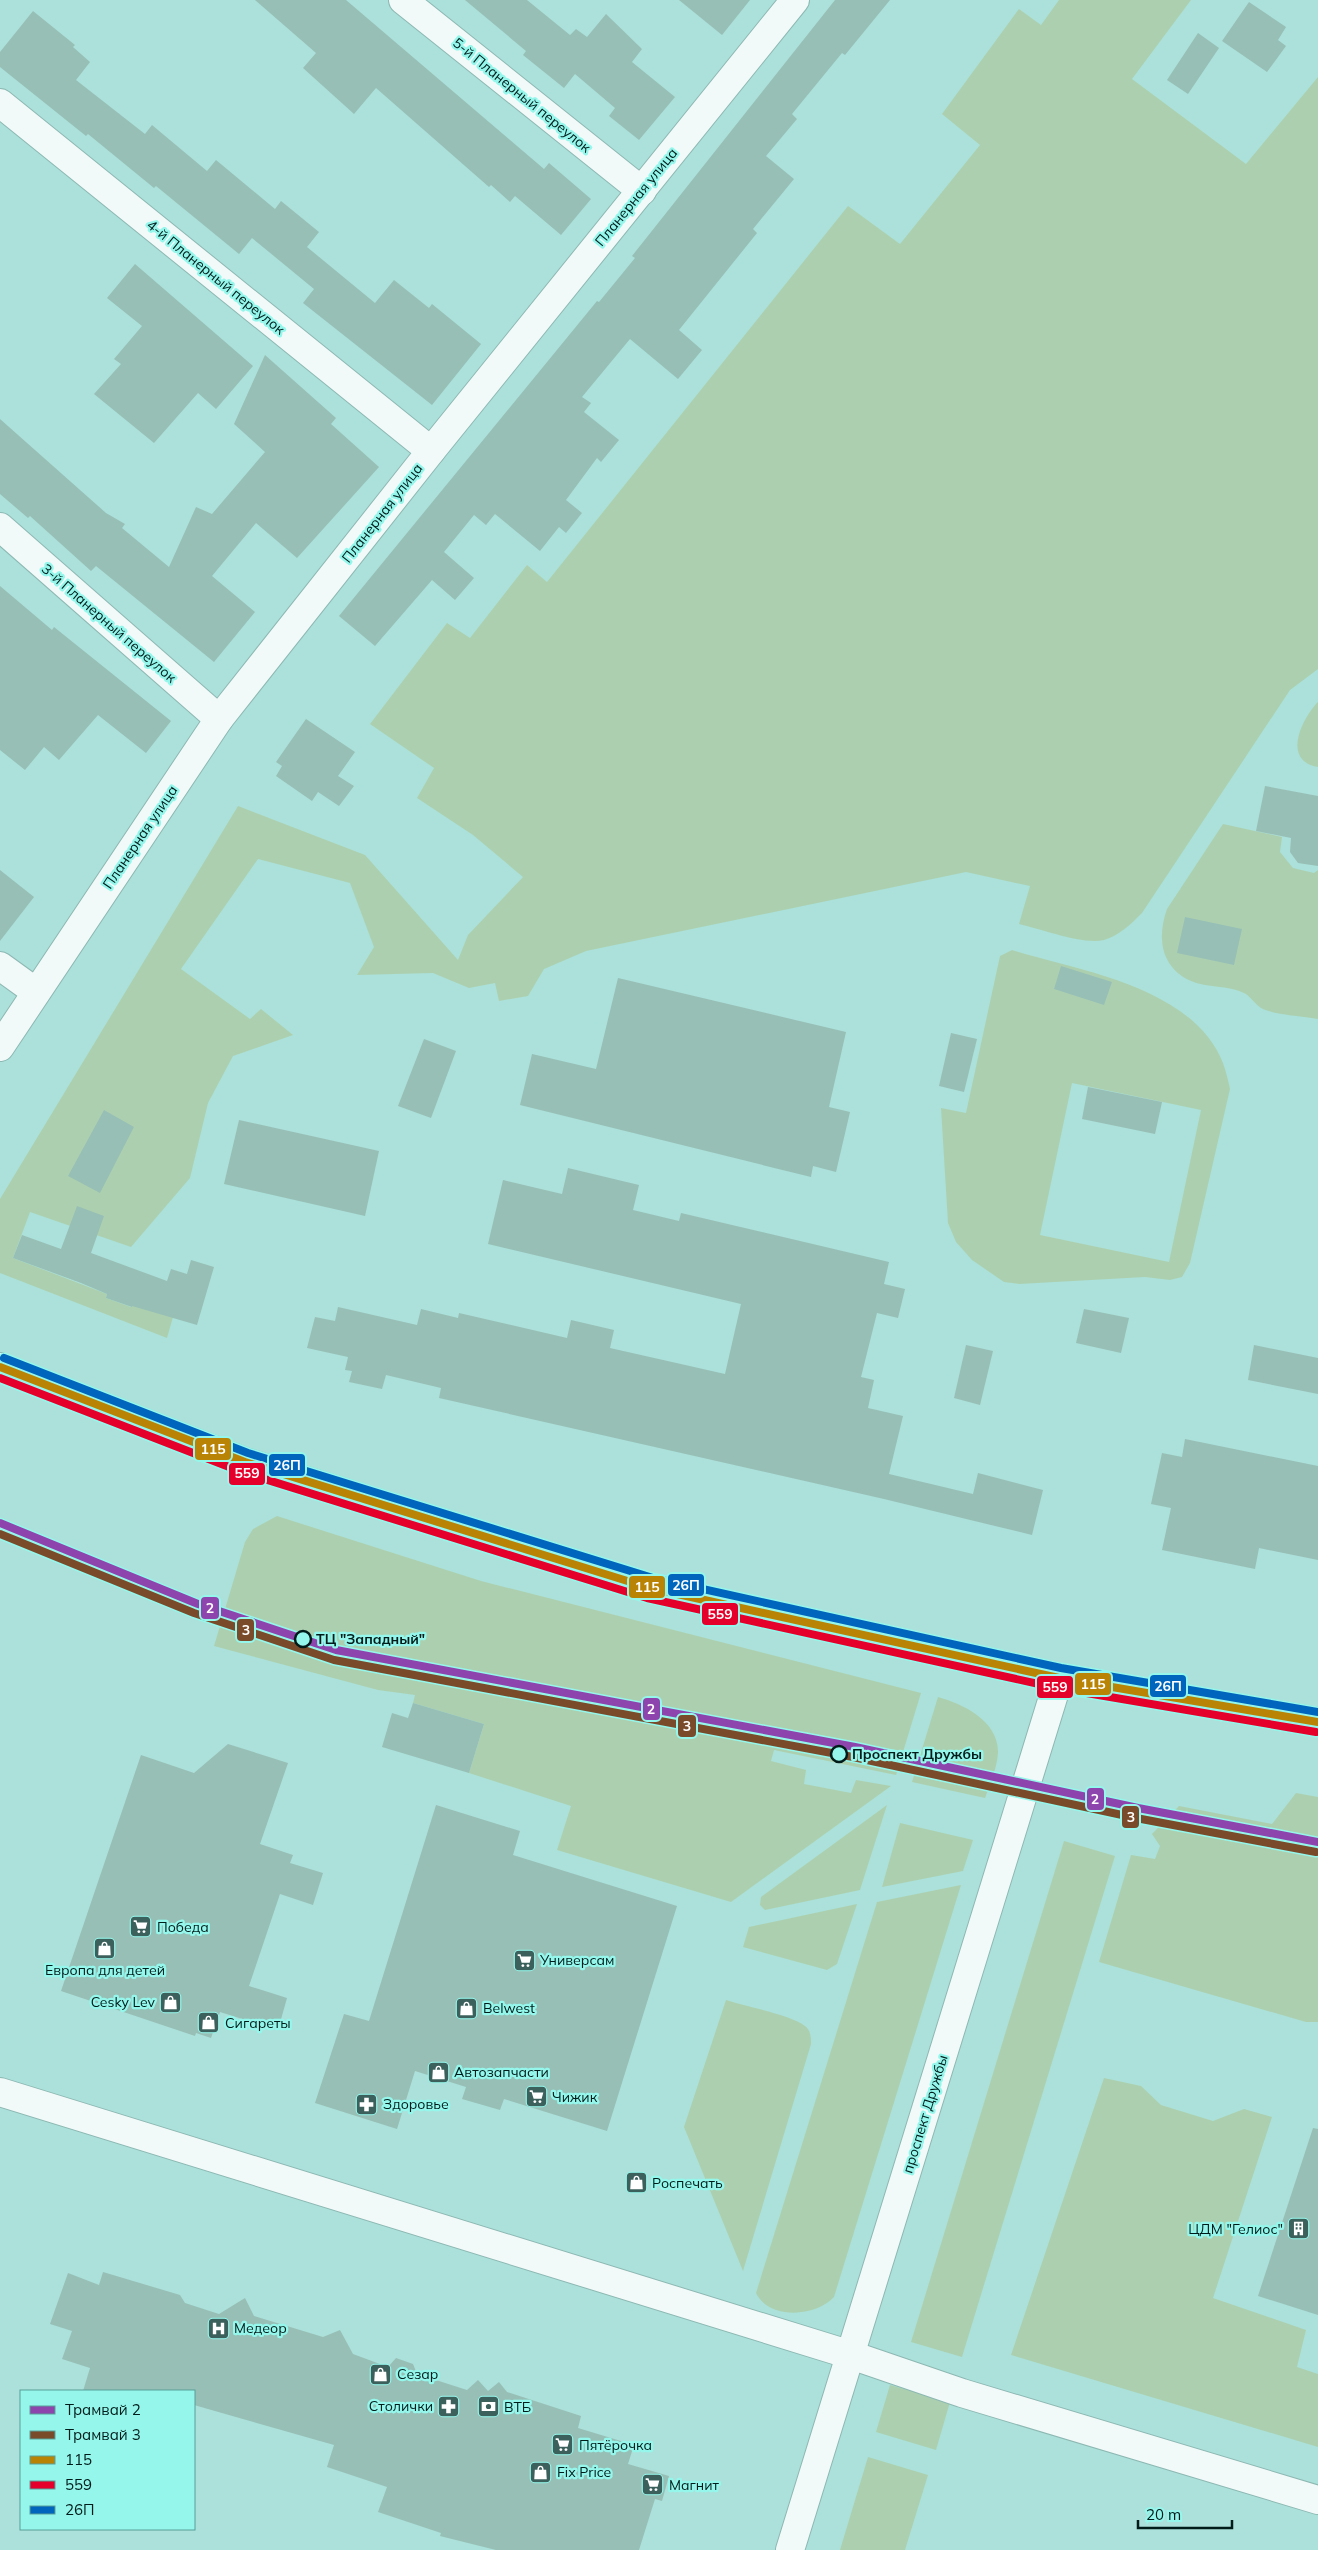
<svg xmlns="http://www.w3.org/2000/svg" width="1318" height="2550" viewBox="0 0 1318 2550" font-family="Mulish,sans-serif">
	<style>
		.green { fill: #acd0af; fill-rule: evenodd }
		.building { fill: #97bfb6 }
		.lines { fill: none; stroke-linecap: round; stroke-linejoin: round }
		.minor-casing { stroke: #8db8b3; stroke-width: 30 }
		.secondary-casing { stroke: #8db8b3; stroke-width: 30 }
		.primary-casing { stroke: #8db8b3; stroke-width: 30 }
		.minor { stroke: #f2faf9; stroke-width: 28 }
		.secondary { stroke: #f2faf9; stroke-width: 28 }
		.primary { stroke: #f2faf9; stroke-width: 28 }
		.bus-1-casing { stroke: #95f7ec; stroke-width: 11 }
		.bus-2-casing { stroke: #95f7ec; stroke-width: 11 }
		.bus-3-casing { stroke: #95f7ec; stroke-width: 11 }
		.bus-1 { stroke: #b98406; stroke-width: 8 }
		.bus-2 { stroke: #e4002b; stroke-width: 8 }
		.bus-3 { stroke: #0065bd; stroke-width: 8 }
		.tram-1-casing { stroke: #95f7ec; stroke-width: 11 }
		.tram-2-casing { stroke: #95f7ec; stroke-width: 11 }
		.tram-1 { stroke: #8e44ad; stroke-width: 8 }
		.tram-2 { stroke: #7a4b2a; stroke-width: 8 }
		.stop-dot { fill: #95f7ec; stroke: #001c1a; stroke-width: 2.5 }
		.labels { text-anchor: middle; stroke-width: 4.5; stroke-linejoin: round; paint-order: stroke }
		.street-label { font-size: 14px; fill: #001c1a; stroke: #95f7ec }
		.stop-label { font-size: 14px; font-weight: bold; fill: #001c1a; stroke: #95f7ec; text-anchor: start }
		.poi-label { font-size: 14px; fill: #001c1a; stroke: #95f7ec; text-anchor: start }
		.line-badge { stroke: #95f7ec; stroke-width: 2 }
		.badge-label { font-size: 14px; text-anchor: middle; font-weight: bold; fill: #fff }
	</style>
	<rect width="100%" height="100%" fill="#abe1da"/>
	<g class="green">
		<path d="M 1059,0 L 1191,0 L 1132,79 L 1246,164 L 1318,77 L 1318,669 L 1290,690 L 1142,913 C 1132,923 1119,936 1104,940 C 1083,945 1041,929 1019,924 L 1030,886 L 966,872 L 586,951 L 544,969 L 528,996 L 499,1001 L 495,983 L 469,988 L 433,973 L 357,975 L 374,947 L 350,883 L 258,859 L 181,969 L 250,1019 L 261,1009 L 293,1035 L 233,1056 L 208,1103 L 190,1178 L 131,1247 L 30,1212 L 13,1258 L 107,1294 L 106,1298 L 131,1307 L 136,1295 L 173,1317 L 167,1338 L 0,1273 L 0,1199 L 238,806 L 365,855 L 458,960 L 468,935 L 523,877 L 473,835 L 417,798 L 434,768 L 370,724 L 447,623 L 470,638 L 527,565 L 547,582 L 848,206 L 900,244 L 980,145 L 942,114 L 1019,9 L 1041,25 Z"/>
		<path d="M 1318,702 L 1318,767 C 1281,761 1302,718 1318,702 Z"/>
		<path d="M 1223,824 L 1282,837 L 1280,852 L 1293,868 L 1314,873 L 1318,870 L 1318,1019 C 1303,1016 1274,1015 1261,1008 C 1255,1004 1250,996 1244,993 C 1228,985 1207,988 1191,981 C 1160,967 1157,937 1167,909 Z"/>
		<path d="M 1012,950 C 1081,971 1193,987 1223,1063 C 1226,1071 1228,1080 1230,1089 L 1190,1263 L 1182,1277 L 1170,1280 L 1145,1277 L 1019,1284 L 1004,1282 L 972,1260 L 956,1242 L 948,1223 L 941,1108 L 966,1113 L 1000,956 ZM 1072,1083 L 1201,1110 L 1169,1262 L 1040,1235 Z"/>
		<path d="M 277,1516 L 481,1581 L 921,1693 L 896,1775 L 774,1750 L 771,1761 L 806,1770 L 804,1784 L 851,1793 L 856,1780 L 891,1786 L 731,1902 L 557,1850 L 571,1806 L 469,1773 L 484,1724 L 413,1703 L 415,1695 L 378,1690 L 214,1646 L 245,1542 L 253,1529 Z"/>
		<path d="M 938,1697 C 963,1704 999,1721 998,1753 C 997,1768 990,1784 985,1798 L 912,1782 Z"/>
		<path d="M 1296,1793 L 1318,1797 L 1318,2022 L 1306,2022 L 1099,1962 L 1131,1855 L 1155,1859 L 1160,1846 L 1152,1834 L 1179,1806 L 1272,1824 Z"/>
		<path d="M 887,1805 L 860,1890 L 765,1910 L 760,1905 L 761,1897 Z"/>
		<path d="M 900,1823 L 973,1840 L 963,1871 L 882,1887 Z"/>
		<path d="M 1064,1841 L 1115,1856 L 962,2357 L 911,2342 Z"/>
		<path d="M 961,1885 L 834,2297 C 816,2317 769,2320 756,2293 L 877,1902 Z"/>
		<path d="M 857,1904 L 837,1964 L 827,1970 L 743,1947 L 749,1927 Z"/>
		<path d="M 726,2000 C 744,2006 791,2015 805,2026 C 811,2031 811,2037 811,2044 L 743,2271 L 684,2127 Z"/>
		<path d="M 1104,2078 L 1141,2086 L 1161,2105 L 1213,2121 L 1244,2109 L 1272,2117 L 1213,2298 L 1306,2330 L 1297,2367 L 1318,2374 L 1318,2447 L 1011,2355 Z"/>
		<path d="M 890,2385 L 950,2402 L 936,2450 L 876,2432 Z"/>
		<path d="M 868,2457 L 928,2475 L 905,2550 L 840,2550 Z"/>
	</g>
	<g class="building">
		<path d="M 255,0 L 346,0 L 544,169 L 549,163 L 591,199 L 561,235 L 515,196 L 510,202 L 491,185 L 489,187 L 376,88 L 354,114 L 303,68 L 316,53 Z"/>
		<path d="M 465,0 L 527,0 L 570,35 L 576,29 L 587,37 L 606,14 L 642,49 L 632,62 L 675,97 L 639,140 L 609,116 L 615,108 L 575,74 L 564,88 L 523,55 L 526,51 Z"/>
		<path d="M 679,0 L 750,0 L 722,35 Z"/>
		<path d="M 835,0 L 890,0 L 845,55 L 842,53 L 792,114 L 797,119 L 766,156 L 794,179 L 753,229 L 757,233 L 679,330 L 702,350 L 678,379 L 630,339 L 582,397 L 591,403 L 584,412 L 619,440 L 601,462 L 597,458 L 566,500 L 582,513 L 566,533 L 559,527 L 540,551 L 495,514 L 486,525 L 474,515 L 444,552 L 474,578 L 455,600 L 432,580 L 375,646 L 339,616 L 597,301 L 599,302 L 635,258 L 632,256 Z"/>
		<path d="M 1249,2 L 1286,27 L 1278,40 L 1286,46 L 1267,72 L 1222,41 Z"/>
		<path d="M 33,11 L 75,45 L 73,47 L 90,62 L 76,80 L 145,134 L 152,125 L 207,171 L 216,160 L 275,209 L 281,201 L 319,232 L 307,247 L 375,303 L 394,280 L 429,308 L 432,304 L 481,344 L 432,405 L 303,303 L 314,289 L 252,238 L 239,254 L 156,186 L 154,188 L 88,134 L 86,136 L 0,67 L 0,52 Z"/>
		<path d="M 1198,33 L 1219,48 L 1188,94 L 1167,80 Z"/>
		<path d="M 135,264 L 253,366 L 216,409 L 198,393 L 154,443 L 94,394 L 121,364 L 114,359 L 142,326 L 107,298 Z"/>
		<path d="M 265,355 L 336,418 L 331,424 L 379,467 L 297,558 L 256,523 L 212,576 L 255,612 L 214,662 L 96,566 L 91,571 L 30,516 L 28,518 L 0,494 L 0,419 L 106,513 L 125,524 L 122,528 L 169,567 L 196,507 L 212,514 L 265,452 L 234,424 Z"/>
		<path d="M 0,586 L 52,630 L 54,627 L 171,721 L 146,753 L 98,715 L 59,760 L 44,747 L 25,770 L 0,750 Z"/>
		<path d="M 306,719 L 355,752 L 338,776 L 354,786 L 339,806 L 318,792 L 312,801 L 276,776 L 282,766 L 276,762 Z"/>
		<path d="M 1265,786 L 1318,796 L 1318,866 L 1298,863 L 1290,852 L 1291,838 L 1256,831 Z"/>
		<path d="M 0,870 L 34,897 L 0,941 Z"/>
		<path d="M 1185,917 L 1242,929 L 1234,965 L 1177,953 Z"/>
		<path d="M 1061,966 L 1112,982 L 1104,1005 L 1054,989 Z"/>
		<path d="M 618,978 L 846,1032 L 829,1107 L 850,1112 L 836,1172 L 813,1166 L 811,1177 L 520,1105 L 532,1054 L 596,1069 Z"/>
		<path d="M 951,1033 L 977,1039 L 964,1092 L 939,1086 Z"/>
		<path d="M 424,1039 L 456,1051 L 431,1118 L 398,1106 Z"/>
		<path d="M 1088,1087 L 1162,1102 L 1155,1134 L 1082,1119 Z"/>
		<path d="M 104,1110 L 134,1127 L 100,1193 L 68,1176 Z"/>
		<path d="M 239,1120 L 379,1151 L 365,1216 L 224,1184 Z"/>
		<path d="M 568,1168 L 639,1185 L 633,1210 L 679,1221 L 681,1213 L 889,1262 L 884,1284 L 905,1289 L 898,1318 L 877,1313 L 861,1377 L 874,1380 L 868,1408 L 903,1416 L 889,1474 L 973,1494 L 978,1473 L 1043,1490 L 1032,1535 L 884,1499 L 439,1398 L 441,1388 L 386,1375 L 382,1389 L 349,1382 L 352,1371 L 345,1370 L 348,1357 L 307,1348 L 315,1317 L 335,1321 L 338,1307 L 417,1325 L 421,1309 L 458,1318 L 459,1313 L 567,1338 L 571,1320 L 614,1330 L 610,1348 L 725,1374 L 741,1304 L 488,1244 L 503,1180 L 562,1194 Z"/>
		<path d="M 77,1206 L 104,1216 L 91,1253 L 167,1281 L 171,1269 L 187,1274 L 191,1260 L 214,1267 L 197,1325 L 132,1306 L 132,1307 L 106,1298 L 107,1294 L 81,1283 L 13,1258 L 22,1235 L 61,1249 Z"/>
		<path d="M 1084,1309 L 1129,1318 L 1121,1353 L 1076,1343 Z"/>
		<path d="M 966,1345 L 993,1351 L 980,1405 L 954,1398 Z"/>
		<path d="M 1254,1345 L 1318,1358 L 1318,1394 L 1248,1380 Z"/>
		<path d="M 1185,1439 L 1318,1466 L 1318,1560 L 1259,1548 L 1255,1569 L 1162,1550 L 1171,1508 L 1151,1504 L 1162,1453 L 1182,1457 Z"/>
		<path d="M 413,1703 L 484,1724 L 469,1773 L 382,1747 L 392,1713 L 408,1718 Z"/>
		<path d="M 228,1744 L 288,1763 L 260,1844 L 293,1855 L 290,1863 L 323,1873 L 313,1905 L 280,1894 L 249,1986 L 287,1998 L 278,2030 L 220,2012 L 211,2038 L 196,2033 L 195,2036 L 61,1991 L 141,1755 L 194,1773 Z"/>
		<path d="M 436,1805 L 520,1831 L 513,1855 L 677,1906 L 607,2131 L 504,2099 L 500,2110 L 462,2099 L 466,2087 L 415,2071 L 397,2129 L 315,2103 L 344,2014 L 369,2021 Z"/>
		<path d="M 1313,2128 L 1318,2129 L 1318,2315 L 1258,2296 Z"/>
		<path d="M 103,2272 L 180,2295 L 185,2303 L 219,2314 L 245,2298 L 254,2316 L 323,2337 L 340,2330 L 353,2354 L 388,2367 L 396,2358 L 413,2364 L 417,2374 L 467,2390 L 478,2380 L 488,2391 L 499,2382 L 507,2392 L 581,2416 L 578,2428 L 634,2445 L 628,2464 L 669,2476 L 662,2501 L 655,2499 L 639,2550 L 496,2550 L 440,2536 L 441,2533 L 378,2512 L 387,2487 L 327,2467 L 334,2445 L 194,2405 L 194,2391 L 83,2391 L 90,2368 L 62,2359 L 72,2331 L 50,2324 L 68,2273 L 99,2285 Z"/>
	</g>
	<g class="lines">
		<defs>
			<g id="minor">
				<path d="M 403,0 L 642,191"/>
				<path d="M 0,103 L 431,451"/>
				<path d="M 0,527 L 219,719"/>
				<path d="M 0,966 L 36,992"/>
				<path d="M 0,1047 L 219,719 L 431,451 L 795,0"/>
				<path d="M 0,2092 L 851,2355 L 962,2393 L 1318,2500"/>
			</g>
			<path id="secondary" d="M 790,2550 L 1059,1678"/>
			<path id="primary" d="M 0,1367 L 245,1462 L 650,1588 L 1059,1678 L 1318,1722"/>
		</defs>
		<use href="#minor" class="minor-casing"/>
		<use href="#secondary" class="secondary-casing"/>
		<use href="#primary" class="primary-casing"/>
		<use href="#minor" class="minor"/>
		<use href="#secondary" class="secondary"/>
		<use href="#primary" class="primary"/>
		<defs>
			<path id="bus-1" d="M 0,1367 L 245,1462 L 650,1588 L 1059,1678 L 1318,1722"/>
			<path id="bus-2" d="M 0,1378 L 242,1472 L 647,1598 L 1057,1688 L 1316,1732"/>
			<path id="bus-3" d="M 4,1358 L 248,1453 L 653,1578 L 1061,1668 L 1318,1712"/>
		</defs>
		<use href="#bus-1" class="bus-1-casing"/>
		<use href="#bus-2" class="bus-2-casing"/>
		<use href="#bus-3" class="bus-3-casing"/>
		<use href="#bus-1" class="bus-1"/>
		<use href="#bus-2" class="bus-2"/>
		<use href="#bus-3" class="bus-3"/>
		<defs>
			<path id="tram-1" d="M 0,1523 L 198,1604 L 336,1650 L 855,1747 L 1138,1808 L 1318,1842"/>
			<path id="tram-2" d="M 0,1534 L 194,1613 L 334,1660 L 853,1757 L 1136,1818 L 1316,1852"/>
		</defs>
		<use href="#tram-1" class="tram-1-casing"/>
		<use href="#tram-2" class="tram-2-casing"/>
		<use href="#tram-1" class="tram-1"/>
		<use href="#tram-2" class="tram-2"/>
	</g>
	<defs>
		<symbol id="supermarket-square" viewBox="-11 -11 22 22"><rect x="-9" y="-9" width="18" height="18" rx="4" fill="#3c615d" stroke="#95f7ec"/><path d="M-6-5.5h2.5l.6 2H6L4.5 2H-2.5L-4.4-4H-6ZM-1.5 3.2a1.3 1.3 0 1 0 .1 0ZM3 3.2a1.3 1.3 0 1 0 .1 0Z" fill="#fff"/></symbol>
		<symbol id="shop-square" viewBox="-11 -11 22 22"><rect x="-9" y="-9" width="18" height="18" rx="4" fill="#3c615d" stroke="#95f7ec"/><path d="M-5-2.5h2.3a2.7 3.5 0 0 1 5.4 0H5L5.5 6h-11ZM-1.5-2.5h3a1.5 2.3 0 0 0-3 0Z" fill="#fff"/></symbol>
		<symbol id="pharmacy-square" viewBox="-11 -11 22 22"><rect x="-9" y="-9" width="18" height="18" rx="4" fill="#3c615d" stroke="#95f7ec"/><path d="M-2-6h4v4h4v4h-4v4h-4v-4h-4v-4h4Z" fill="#fff"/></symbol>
		<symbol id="building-square" viewBox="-11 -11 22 22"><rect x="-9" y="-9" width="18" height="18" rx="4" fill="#3c615d" stroke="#95f7ec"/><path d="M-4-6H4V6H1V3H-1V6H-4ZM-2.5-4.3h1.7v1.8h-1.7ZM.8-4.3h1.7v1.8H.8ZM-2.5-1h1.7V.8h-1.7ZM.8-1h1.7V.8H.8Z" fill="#fff"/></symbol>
		<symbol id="hospital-square" viewBox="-11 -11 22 22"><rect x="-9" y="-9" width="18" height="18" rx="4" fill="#3c615d" stroke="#95f7ec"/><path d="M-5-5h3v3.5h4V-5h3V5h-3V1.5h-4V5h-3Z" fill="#fff"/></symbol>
		<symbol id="bank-square" viewBox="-11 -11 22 22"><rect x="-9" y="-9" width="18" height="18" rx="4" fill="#3c615d" stroke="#95f7ec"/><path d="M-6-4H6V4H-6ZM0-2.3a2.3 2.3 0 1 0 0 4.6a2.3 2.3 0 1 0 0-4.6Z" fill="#fff"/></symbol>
	</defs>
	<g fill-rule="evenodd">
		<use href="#supermarket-square" x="128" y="1914" width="25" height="25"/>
		<use href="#shop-square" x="92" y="1936" width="25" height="25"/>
		<use href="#supermarket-square" x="512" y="1948" width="25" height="25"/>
		<use href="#shop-square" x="158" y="1990" width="25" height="25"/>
		<use href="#shop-square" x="454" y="1996" width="25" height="25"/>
		<use href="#shop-square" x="196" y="2010" width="25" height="25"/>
		<use href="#shop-square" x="426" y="2060" width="25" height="25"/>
		<use href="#supermarket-square" x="524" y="2084" width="25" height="25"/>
		<use href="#pharmacy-square" x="354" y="2092" width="25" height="25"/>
		<use href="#shop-square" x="624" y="2170" width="25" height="25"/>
		<use href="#building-square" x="1286" y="2216" width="25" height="25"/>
		<use href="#hospital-square" x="206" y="2316" width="25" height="25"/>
		<use href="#shop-square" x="368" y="2362" width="25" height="25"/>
		<use href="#pharmacy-square" x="436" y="2394" width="25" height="25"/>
		<use href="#bank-square" x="476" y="2394" width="25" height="25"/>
		<use href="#supermarket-square" x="550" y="2432" width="25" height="25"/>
		<use href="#shop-square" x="528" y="2460" width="25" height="25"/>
		<use href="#supermarket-square" x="640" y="2472" width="25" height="25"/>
	</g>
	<g class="stop-dot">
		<circle cx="303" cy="1639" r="8"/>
		<circle cx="839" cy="1754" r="8"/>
	</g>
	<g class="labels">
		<g class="street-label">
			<text transform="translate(522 95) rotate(39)" y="5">5-й Планерный переулок</text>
			<text transform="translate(636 197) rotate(-51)" y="5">Планерная улица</text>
			<text transform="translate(216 277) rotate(39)" y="5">4-й Планерный переулок</text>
			<text transform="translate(382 513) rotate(-52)" y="5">Планерная улица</text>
			<text transform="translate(109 623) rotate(41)" y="5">3-й Планерный переулок</text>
			<text transform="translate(140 837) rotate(-56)" y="5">Планерная улица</text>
			<text transform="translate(925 2114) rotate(-73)" y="5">проспект Дружбы</text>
		</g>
		<g class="stop-label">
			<text x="316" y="1644">ТЦ "Западный"</text>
			<text x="852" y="1759">Проспект Дружбы</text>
		</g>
		<g class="poi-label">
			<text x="157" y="1932">Победа</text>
			<text x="540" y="1965">Универсам</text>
			<text x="105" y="1975" text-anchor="middle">Европа для детей</text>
			<text x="155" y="2007" text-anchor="end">Cesky Lev</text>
			<text x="483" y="2013">Belwest</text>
			<text x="225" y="2028">Сигареты</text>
			<text x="454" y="2077">Автозапчасти</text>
			<text x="552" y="2102">Чижик</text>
			<text x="383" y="2109">Здоровье</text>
			<text x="652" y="2188">Роспечать</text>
			<text x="1283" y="2234" text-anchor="end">ЦДМ "Гелиос"</text>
			<text x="234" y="2333">Медеор</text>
			<text x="397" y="2379">Сезар</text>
			<text x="433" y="2411" text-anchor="end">Столички</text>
			<text x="504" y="2412">ВТБ</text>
			<text x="579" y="2450">Пятёрочка</text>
			<text x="557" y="2477">Fix Price</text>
			<text x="669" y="2490">Магнит</text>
		</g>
	</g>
	<g class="line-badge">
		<rect x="194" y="1437" width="38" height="24" rx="5" fill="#b98406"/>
		<rect x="268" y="1453" width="38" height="24" rx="5" fill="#0065bd"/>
		<rect x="228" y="1462" width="38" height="24" rx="5" fill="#e4002b"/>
		<rect x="667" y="1573" width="38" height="24" rx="5" fill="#0065bd"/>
		<rect x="628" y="1575" width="38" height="24" rx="5" fill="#b98406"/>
		<rect x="200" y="1596" width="20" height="24" rx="5" fill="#8e44ad"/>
		<rect x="701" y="1602" width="38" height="24" rx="5" fill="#e4002b"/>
		<rect x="236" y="1618" width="19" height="24" rx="5" fill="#7a4b2a"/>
		<rect x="1074" y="1672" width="38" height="24" rx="5" fill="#b98406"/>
		<rect x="1149" y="1674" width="38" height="24" rx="5" fill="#0065bd"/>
		<rect x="1036" y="1675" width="38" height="24" rx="5" fill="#e4002b"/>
		<rect x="642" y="1697" width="19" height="24" rx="5" fill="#8e44ad"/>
		<rect x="677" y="1714" width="20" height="24" rx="5" fill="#7a4b2a"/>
		<rect x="1086" y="1787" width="19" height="24" rx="5" fill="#8e44ad"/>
		<rect x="1121" y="1805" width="19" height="24" rx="5" fill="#7a4b2a"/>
	</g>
	<g class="badge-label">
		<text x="213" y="1454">115</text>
		<text x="287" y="1470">26П</text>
		<text x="247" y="1478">559</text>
		<text x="686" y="1590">26П</text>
		<text x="647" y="1592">115</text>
		<text x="210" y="1613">2</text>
		<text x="720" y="1619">559</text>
		<text x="246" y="1635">3</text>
		<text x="1093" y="1689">115</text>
		<text x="1168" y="1691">26П</text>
		<text x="1055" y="1692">559</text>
		<text x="651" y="1714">2</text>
		<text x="687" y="1731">3</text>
		<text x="1095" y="1804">2</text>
		<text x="1131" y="1822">3</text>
	</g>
	<rect x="20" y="2390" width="175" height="140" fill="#95f7ec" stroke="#599f98"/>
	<rect x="30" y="2406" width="25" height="8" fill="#8e44ad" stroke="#599f98"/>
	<text x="65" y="2415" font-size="15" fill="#001c1a">Трамвай 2</text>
	<rect x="30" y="2431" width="25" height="8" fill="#7a4b2a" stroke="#599f98"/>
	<text x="65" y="2440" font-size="15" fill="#001c1a">Трамвай 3</text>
	<rect x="30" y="2456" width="25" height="8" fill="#b98406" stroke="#599f98"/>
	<text x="65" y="2465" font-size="15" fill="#001c1a">115</text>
	<rect x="30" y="2481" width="25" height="8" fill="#e4002b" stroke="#599f98"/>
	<text x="65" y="2490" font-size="15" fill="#001c1a">559</text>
	<rect x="30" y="2506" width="25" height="8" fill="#0065bd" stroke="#599f98"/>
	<text x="65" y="2515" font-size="15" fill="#001c1a">26П</text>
	<path d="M1138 2520v8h94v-8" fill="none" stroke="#001c1a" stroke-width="2.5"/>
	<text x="1146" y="2520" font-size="15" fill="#001c1a" stroke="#95f7ec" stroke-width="4" paint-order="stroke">20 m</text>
</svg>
